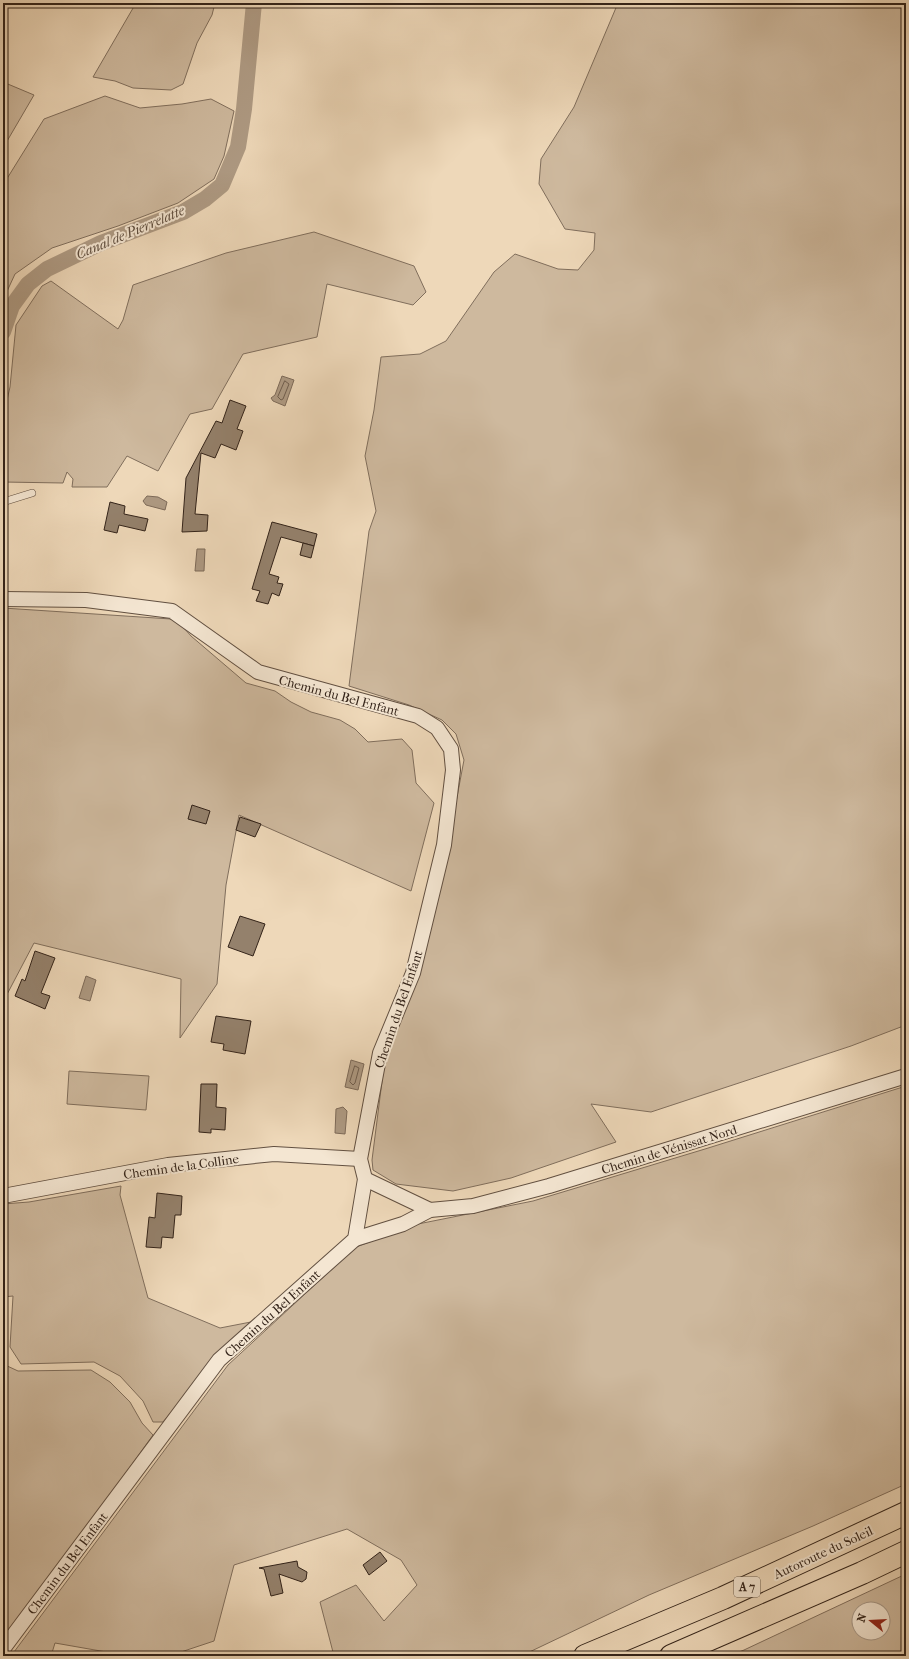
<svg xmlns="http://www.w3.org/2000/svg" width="909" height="1659" viewBox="0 0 909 1659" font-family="'IM FELL French Canon',serif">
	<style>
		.green { fill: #ceb99e; stroke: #806e5c; fill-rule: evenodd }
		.water { fill: #ae9a83; stroke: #7d6a59 }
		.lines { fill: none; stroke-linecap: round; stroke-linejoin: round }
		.shore { stroke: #705e4e; stroke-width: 1 }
		.canal { stroke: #ae9a83; stroke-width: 16 }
		.building { fill: #94816c; stroke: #332319 }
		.service-casing { stroke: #625041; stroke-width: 8 }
		.minor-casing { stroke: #625041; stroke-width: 16 }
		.motorway-casing { stroke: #332319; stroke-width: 24 }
		.service { stroke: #f4e6d2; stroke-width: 7 }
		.minor { stroke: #f4e6d2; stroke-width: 14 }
		.motorway { stroke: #eed8b9; stroke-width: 22 }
		.labels { text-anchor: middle; stroke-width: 4; stroke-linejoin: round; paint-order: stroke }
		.shield { fill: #f4e6d2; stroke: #6d5e50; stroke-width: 1 }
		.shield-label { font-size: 12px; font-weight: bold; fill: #332319 }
		.street-label { font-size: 13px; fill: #332319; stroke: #f4e6d2 }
		.water-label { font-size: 14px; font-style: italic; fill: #5e4d3e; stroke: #f4e6d2 }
	</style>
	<rect width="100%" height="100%" fill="#eed8b9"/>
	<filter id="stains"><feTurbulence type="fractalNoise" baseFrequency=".005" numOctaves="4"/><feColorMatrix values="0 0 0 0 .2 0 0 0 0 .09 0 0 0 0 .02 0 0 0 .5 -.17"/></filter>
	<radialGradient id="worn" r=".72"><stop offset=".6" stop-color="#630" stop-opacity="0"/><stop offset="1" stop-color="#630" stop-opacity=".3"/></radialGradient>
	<g class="green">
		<path d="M 136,3 L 215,3 L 212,15 L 197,43 L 183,84 L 171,90 L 133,88 L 115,81 L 93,77 Z"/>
		<path d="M 618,3 L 906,3 L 906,1025 L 851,1046 L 651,1112 L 591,1104 L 616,1142 L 511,1178 L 453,1191 L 396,1184 L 373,1170 L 372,1160 L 387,1042 L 454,813 L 464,760 L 456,734 L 442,720 L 409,705 L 349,686 L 369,531 L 376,511 L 365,456 L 374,410 L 381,357 L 420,354 L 446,341 L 494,272 L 515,254 L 558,269 L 578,270 L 594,250 L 595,233 L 565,229 L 539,184 L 541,159 L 574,107 Z"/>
		<path d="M 3,82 L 34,95 L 3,148 Z"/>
		<path d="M 105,96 L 140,108 L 182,104 L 211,99 L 234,111 L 224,156 L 214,179 L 178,203 L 118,226 L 52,248 L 15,274 L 3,300 L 3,185 L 44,119 Z"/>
		<path d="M 314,232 L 414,266 L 426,292 L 413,305 L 327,284 L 317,337 L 243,354 L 212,409 L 190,414 L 158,471 L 127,456 L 107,487 L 72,487 L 73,479 L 67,472 L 63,483 L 3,482 L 3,418 L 10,387 L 16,325 L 42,286 L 51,281 L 118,329 L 123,320 L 133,285 L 226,253 Z"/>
		<path d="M 3,608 L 171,619 L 183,627 L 191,636 L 246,683 L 275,691 L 291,702 L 311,712 L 340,720 L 355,729 L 368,742 L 402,739 L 412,750 L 416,783 L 434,803 L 411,891 L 239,815 L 226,885 L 217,984 L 180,1038 L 181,979 L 34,943 L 3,1002 Z"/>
		<path d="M 69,1071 L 149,1076 L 146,1110 L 67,1104 Z"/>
		<path d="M 906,1086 L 906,1484 L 813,1526 L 649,1595 L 521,1656 L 334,1656 L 320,1602 L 356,1585 L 384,1621 L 417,1585 L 401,1560 L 347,1529 L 234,1565 L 214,1641 L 169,1656 L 119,1656 L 112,1653 L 55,1643 L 51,1656 L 11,1656 L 228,1365 L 356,1247 L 418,1224 L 533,1201 L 705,1149 Z"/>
		<path d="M 121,1186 L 120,1195 L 148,1298 L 220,1328 L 256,1321 L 215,1359 L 163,1422 L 153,1422 L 143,1401 L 120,1376 L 94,1362 L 21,1364 L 10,1347 L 13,1296 L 3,1297 L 3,1204 L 29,1202 Z"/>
		<path d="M 3,1364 L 18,1371 L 91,1370 L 110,1382 L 130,1402 L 142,1423 L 153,1435 L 3,1644 Z"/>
		<path d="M 906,1574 L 906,1656 L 729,1656 L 744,1650 ZM 859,1609 L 883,1609 L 883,1633 L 859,1633 Z"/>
	</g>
	<g class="water">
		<path d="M 282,376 L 294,380 L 285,406 L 273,401 L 271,398 L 275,395 Z"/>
		<path d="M 147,496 L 158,497 L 167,502 L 165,510 L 146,505 L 143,501 Z"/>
		<path d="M 197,549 L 205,549 L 204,571 L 195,571 Z"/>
		<path d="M 86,976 L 96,980 L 90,1001 L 79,998 Z"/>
		<path d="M 351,1060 L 364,1064 L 358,1090 L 345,1087 Z"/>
		<path d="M 343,1107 L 347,1111 L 345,1134 L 335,1133 L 336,1109 Z"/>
	</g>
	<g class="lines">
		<g class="shore">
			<path d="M 285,381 L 289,384 L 283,399 L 281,400 L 278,397 Z"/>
			<path d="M 355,1066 L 359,1068 L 355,1083 L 353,1085 L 350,1082 Z"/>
		</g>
		<path class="canal" d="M 3,332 L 12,306 L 28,284 L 47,269 L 101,243 L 183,212 L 205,199 L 222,185 L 238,147 L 244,109 L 254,3"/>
	</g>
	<g class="building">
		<path d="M 230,400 L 246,406 L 237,429 L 243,431 L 236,450 L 221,444 L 215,458 L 201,453 L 195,514 L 208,515 L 207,531 L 182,532 L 186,478 L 216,421 L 222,423 Z"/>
		<path d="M 110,502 L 125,506 L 124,514 L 148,519 L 145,531 L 119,525 L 117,533 L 104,530 Z"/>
		<path d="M 272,522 L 317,534 L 314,546 L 281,537 L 269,574 L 279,577 L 277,583 L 283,584 L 279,596 L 272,593 L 268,604 L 256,601 L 260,591 L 252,589 Z"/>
		<path d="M 303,543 L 314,546 L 311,558 L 300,555 Z"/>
		<path d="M 192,805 L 210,811 L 206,824 L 188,819 Z"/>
		<path d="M 240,817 L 261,824 L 255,837 L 236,830 Z"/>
		<path d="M 240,916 L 265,924 L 253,956 L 228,947 Z"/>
		<path d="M 35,951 L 55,958 L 41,993 L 50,996 L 45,1009 L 15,996 L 22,979 L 25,981 Z"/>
		<path d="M 216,1016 L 251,1021 L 245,1054 L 223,1050 L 224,1044 L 211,1042 Z"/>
		<path d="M 201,1084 L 217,1084 L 216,1107 L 226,1108 L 225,1130 L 211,1129 L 211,1133 L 199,1132 Z"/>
		<path d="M 157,1193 L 182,1196 L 181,1215 L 175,1215 L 173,1238 L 162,1237 L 161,1248 L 146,1247 L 149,1217 L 155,1218 Z"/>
		<path d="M 380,1552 L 387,1561 L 369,1575 L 363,1565 Z"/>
		<path d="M 297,1561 L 298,1567 L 307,1572 L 306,1579 L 302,1582 L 279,1574 L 283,1593 L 271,1596 L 264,1569 L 259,1568 Z"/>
	</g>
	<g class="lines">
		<defs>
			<path id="service" d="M 3,502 L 32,493"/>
			<g id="minor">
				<path d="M 3,599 L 86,600 L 172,611 L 258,672 L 418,716 L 437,728 L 451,749 L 453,770 L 444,845 L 413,973 L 380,1053 L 360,1159 L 365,1179 L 355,1239 L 219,1360 L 3,1649"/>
				<path d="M 365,1179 L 430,1210"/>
				<path d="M 3,1196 L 168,1165 L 274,1154 L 360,1159"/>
				<path d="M 355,1239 L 403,1224 L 430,1210 L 473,1206 L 549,1186 L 906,1076"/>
			</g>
			<g id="motorway">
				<path d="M 585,1656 L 723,1598 L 906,1513"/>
				<path d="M 671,1656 L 862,1573 L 906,1552"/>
			</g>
		</defs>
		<use href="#service" class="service-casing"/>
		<use href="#minor" class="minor-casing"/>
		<use href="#motorway" class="motorway-casing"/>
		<use href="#service" class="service"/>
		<use href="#minor" class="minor"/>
		<use href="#motorway" class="motorway"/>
	</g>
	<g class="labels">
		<rect class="shield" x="734" y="1577" width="26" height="20" rx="3"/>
		<g class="shield-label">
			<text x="747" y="1591">A 7</text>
		</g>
		<g class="street-label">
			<text transform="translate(339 695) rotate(15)" y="5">Chemin du Bel Enfant</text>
			<text transform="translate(398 1009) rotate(-71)" y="5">Chemin du Bel Enfant</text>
			<text transform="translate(669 1149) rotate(-17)" y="5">Chemin de Vénissat Nord</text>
			<text transform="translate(181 1166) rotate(-8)" y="5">Chemin de la Colline</text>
			<text transform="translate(272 1313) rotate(-42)" y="5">Chemin du Bel Enfant</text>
			<text transform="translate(823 1552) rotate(-25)" y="5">Autoroute du Soleil</text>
			<text transform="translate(67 1563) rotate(-53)" y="5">Chemin du Bel Enfant</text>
		</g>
		<g class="water-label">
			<text transform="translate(130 232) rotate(-23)" y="5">Canal de Pierrelatte</text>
		</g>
	</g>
	<rect width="909" height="1659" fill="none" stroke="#eed8b9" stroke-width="16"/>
	<rect x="4" y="4" width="901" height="1651" fill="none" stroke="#332319" stroke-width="2"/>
	<rect x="8" y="8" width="893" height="1643" fill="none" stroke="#332319"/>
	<g transform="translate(871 1621) rotate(288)"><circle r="19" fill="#f4e6d2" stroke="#a79888"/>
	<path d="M0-3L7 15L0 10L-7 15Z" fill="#8f2418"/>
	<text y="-6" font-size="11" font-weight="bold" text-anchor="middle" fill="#332319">N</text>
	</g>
	<rect width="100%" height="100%" filter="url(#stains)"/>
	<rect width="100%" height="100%" fill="url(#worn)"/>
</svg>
